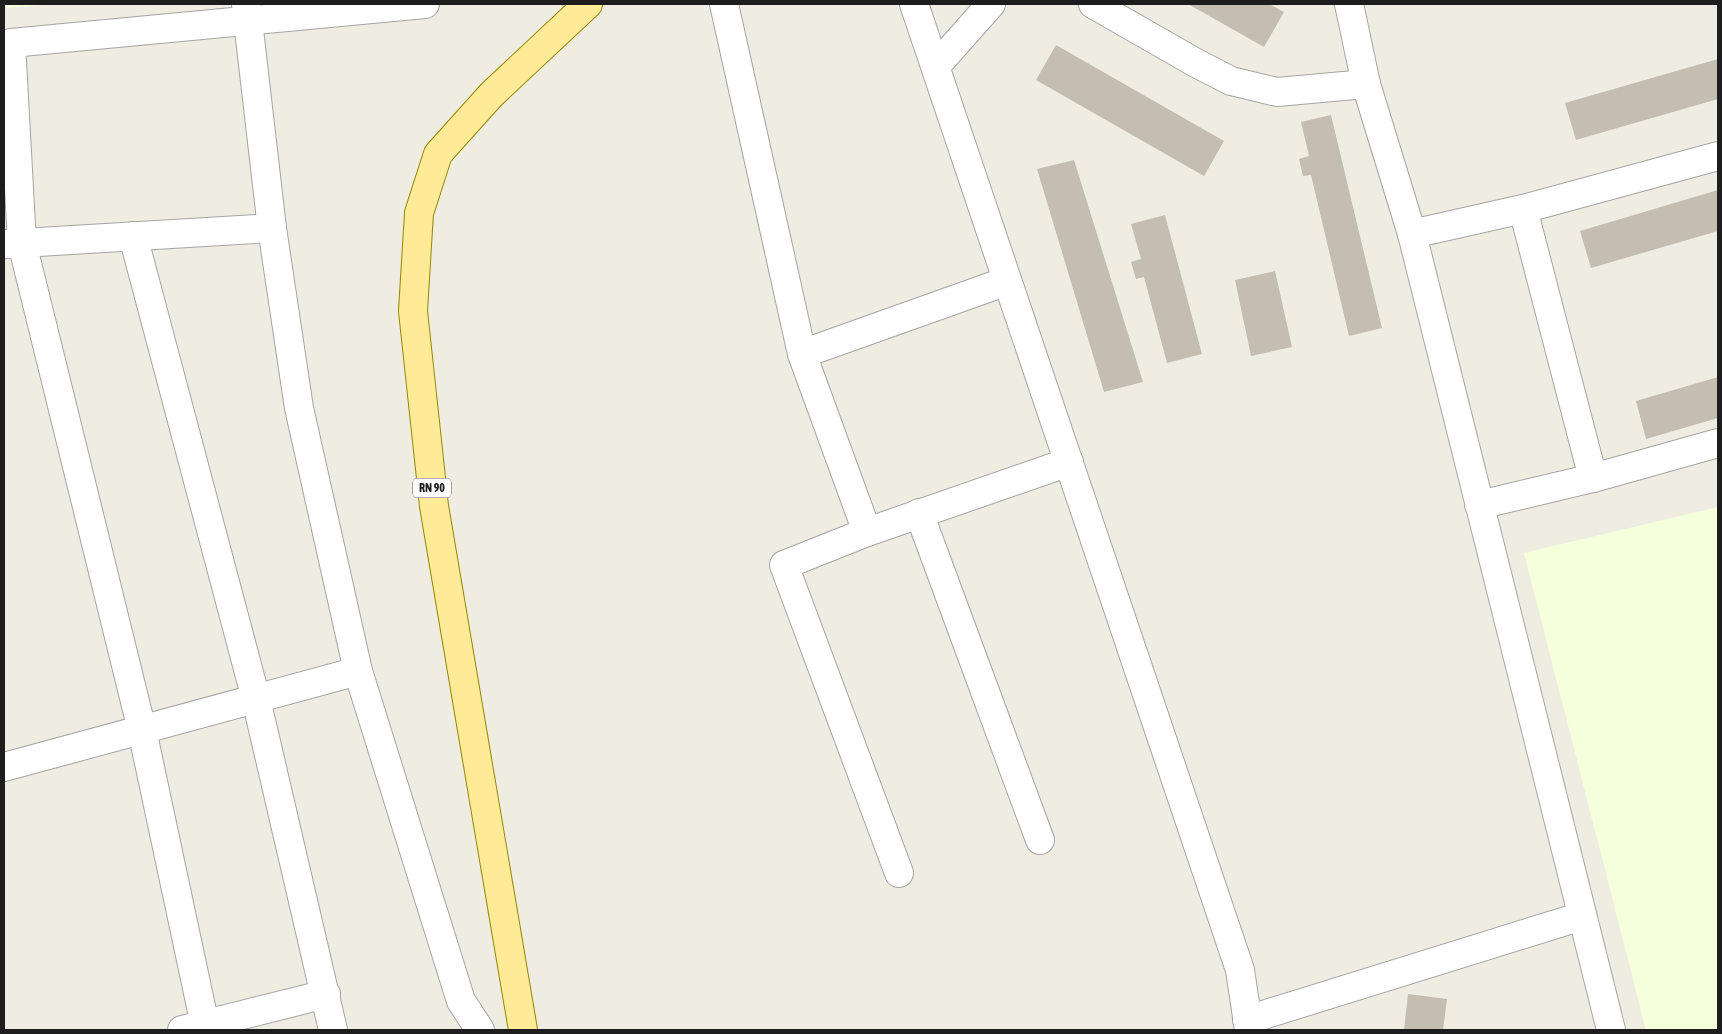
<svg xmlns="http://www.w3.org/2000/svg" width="1722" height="1034" viewBox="0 0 1722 1034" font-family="'Asap Condensed',sans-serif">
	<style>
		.education { fill: #f6ffdb }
		.building { fill: #c3bdb2 }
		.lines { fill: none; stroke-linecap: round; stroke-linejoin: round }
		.minor-casing { stroke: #a4a4a4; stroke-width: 30 }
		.major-casing { stroke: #968700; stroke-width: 30 }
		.minor { stroke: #fff; stroke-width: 28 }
		.major { stroke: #ffea97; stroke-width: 28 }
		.labels { text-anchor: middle; stroke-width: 4; stroke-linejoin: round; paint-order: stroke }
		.shield { fill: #fff; stroke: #616161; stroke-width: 1 }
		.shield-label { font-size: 12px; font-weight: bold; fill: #1d1d1d }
	</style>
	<rect width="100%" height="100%" fill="#efede2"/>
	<g class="education">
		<path d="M 4,4 L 58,4 L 4,8 Z"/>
		<path d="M 1718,507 L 1718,1030 L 1646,1030 L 1524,553 Z"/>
	</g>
	<g class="building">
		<path d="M 1188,4 L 1269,4 L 1284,12 L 1264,47 Z"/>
		<path d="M 1056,45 L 1224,141 L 1204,176 L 1036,80 Z"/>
		<path d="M 1718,59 L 1718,99 L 1576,140 L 1565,103 Z"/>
		<path d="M 1331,115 L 1382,328 L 1349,336 L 1311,175 L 1303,176 L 1299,159 L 1309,156 L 1301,122 Z"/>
		<path d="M 1074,160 L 1143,382 L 1104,392 L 1037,169 Z"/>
		<path d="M 1718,190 L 1718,231 L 1591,268 L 1580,231 Z"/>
		<path d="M 1165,215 L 1202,354 L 1167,363 L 1144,277 L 1136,279 L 1131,262 L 1141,259 L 1131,224 Z"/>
		<path d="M 1275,271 L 1292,347 L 1251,356 L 1235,280 Z"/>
		<path d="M 1718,377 L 1718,418 L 1646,439 L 1636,401 Z"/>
		<path d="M 1408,994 L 1447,999 L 1443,1030 L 1404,1030 Z"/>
	</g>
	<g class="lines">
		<defs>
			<g id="minor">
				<path d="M 246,4 L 272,228 L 299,408 L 358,671 L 461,1001 L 480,1030"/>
				<path d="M 724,4 L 802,354"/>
				<path d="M 914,4 L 1240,970 L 1249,1030"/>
				<path d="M 1093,4 L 1196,63 L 1231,81 L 1277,92 L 1366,84"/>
				<path d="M 1349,4 L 1366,84 L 1412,234 L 1611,1030"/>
				<path d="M 936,66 L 991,4"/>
				<path d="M 1523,209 L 1593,478"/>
				<path d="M 1412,234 L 1523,209 L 1718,156"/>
				<path d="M 133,236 L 256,699 L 333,1030"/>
				<path d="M 5,244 L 272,228"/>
				<path d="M 1007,281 L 802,354 L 867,532 L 1069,462"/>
				<path d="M 1479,505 L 1593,478 L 1718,443"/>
				<path d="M 919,513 L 1040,840"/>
				<path d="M 867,532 L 784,565 L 899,873"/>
				<path d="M 4,767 L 358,671"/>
				<path d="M 1247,1020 L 1582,916"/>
				<path d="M 182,1030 L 326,994"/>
				<path d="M 206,1030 L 142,730 L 22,243 L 11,43 L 425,4"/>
			</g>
			<path id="major" d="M 523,1030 L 434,506 L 413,311 L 419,213 L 438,154 L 491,95 L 588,4"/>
		</defs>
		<use href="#minor" class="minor-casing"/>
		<use href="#major" class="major-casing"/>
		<use href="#minor" class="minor"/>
		<use href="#major" class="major"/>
	</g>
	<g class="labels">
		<rect class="shield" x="413" y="478.5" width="38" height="19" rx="4"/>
		<g class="shield-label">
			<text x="432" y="492">RN 90</text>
		</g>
	</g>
	<rect width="1722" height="1034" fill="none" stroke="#1d1d1d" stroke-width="10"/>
</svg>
